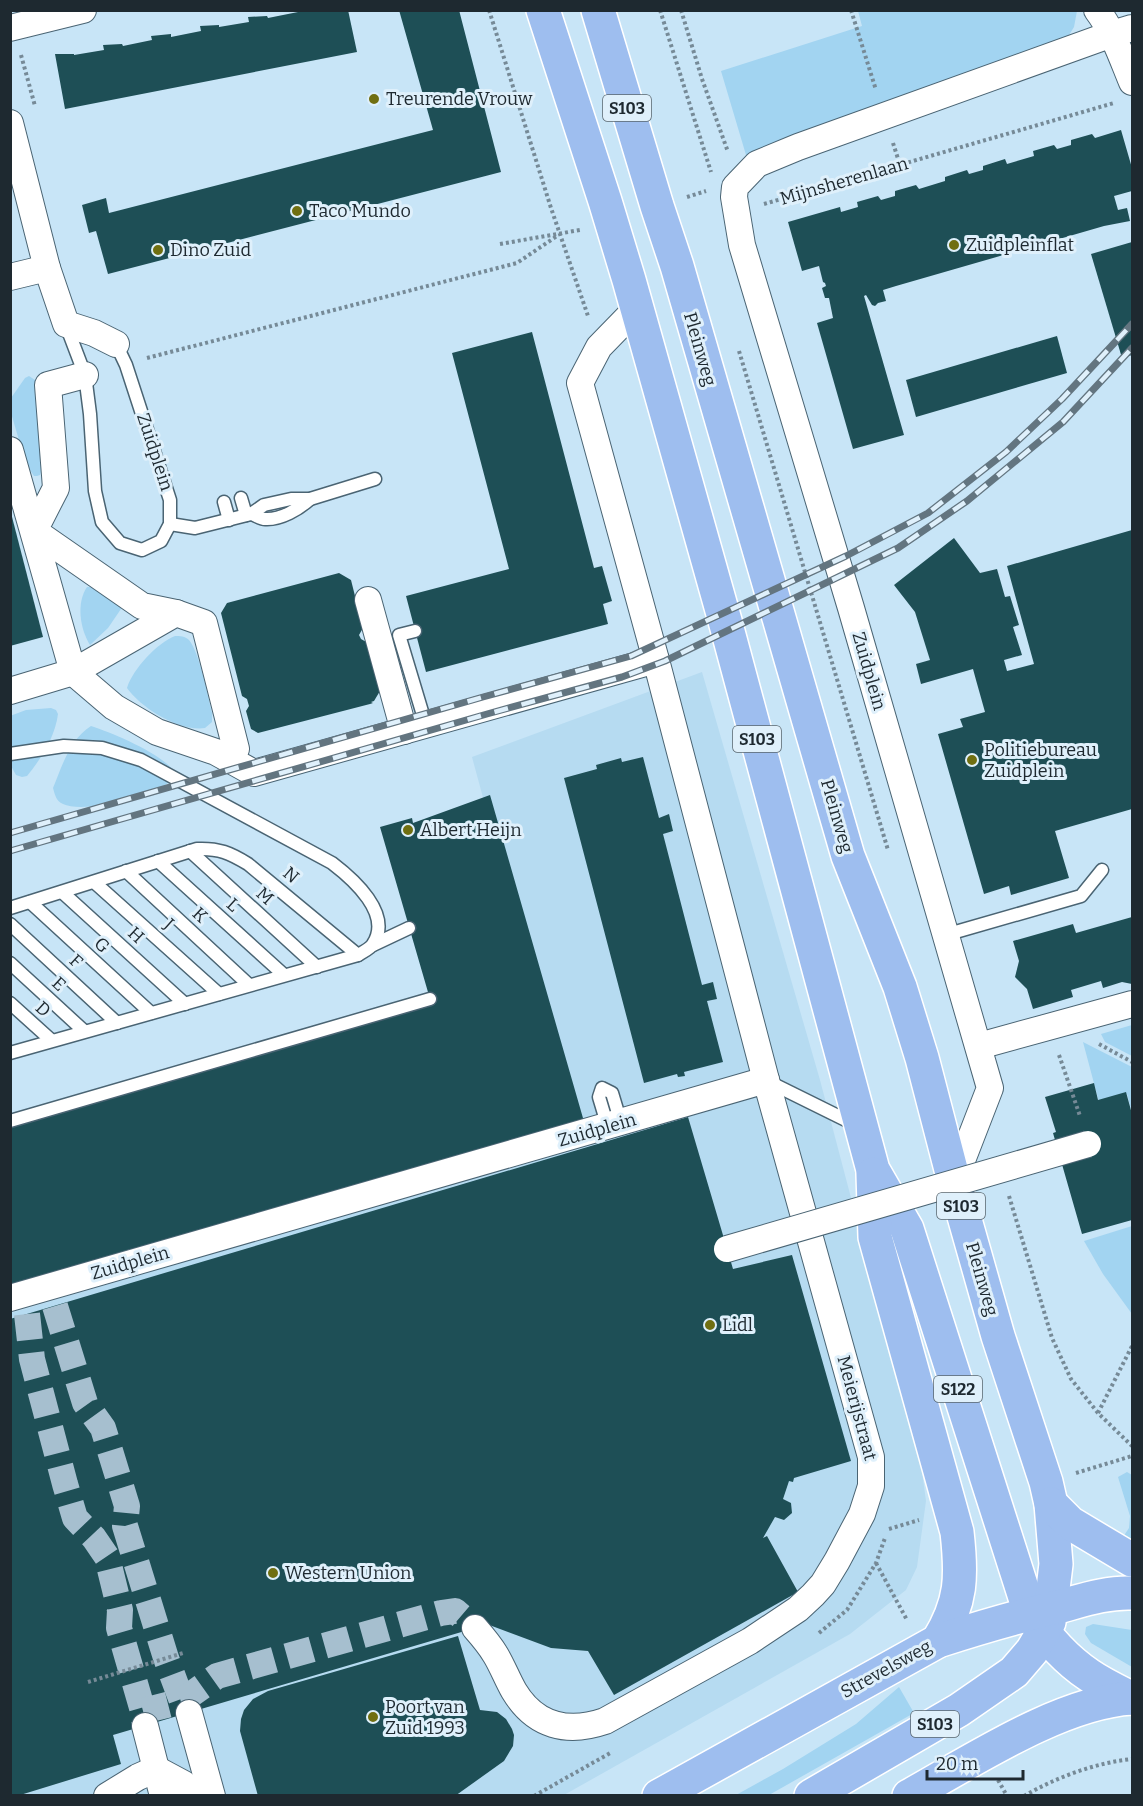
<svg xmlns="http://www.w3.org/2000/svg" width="1143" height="1806" viewBox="0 0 1143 1806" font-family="Bitter,serif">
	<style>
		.built { fill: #b6dbf1 }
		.green { fill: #a2d4f1 }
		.building { fill: #1e4f56 }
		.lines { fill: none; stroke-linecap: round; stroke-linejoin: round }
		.street-tunnel { stroke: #a6bfcf; stroke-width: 26; stroke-dasharray: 26 13; stroke-linecap: butt }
		.lane-casing { stroke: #4a6473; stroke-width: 15 }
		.street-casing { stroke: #4a6473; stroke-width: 28 }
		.primary-casing { stroke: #fff; stroke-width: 36 }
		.path { stroke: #768a97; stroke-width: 4; stroke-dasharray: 3 3; stroke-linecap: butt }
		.lane { stroke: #fff; stroke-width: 12 }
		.street { stroke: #fff; stroke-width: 26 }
		.primary { stroke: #9ebeef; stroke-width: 33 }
		.rail-casing { stroke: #637580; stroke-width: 7 }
		.rail { stroke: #dff0fb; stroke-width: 4.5; stroke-dasharray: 14; stroke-linecap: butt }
		.street-bridge-casing { stroke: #4a6473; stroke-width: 28; stroke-linecap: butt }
		.street-bridge { stroke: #fff; stroke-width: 26 }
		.poi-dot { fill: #706f11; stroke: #dff0fb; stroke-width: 2 }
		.labels { text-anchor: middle; stroke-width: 6; stroke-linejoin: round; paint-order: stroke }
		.shield { fill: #dff0fb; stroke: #58656d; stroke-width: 1.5 }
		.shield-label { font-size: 16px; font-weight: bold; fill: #1e2930 }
		.poi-label { font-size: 18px; fill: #1e2930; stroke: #dff0fb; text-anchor: start }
		.street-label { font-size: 18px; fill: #1e2930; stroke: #dff0fb }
	</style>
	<rect width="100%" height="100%" fill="#c8e5f7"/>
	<path class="built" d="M 702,672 L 820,1080 L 921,1464 L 926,1501 L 917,1567 L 906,1590 L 850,1634 L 564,1795 L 11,1796 L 11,1313 L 577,1145 L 472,757 Z"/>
	<g class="green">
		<path d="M 858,11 L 1077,11 L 1074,27 L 1066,40 L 746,155 L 721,71 L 862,26 Z"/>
		<path d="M 29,376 L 35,380 L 39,393 L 42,469 L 40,475 L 37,476 L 34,476 L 26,464 L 11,413 L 11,398 L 25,378 Z"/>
		<path d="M 87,587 L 94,587 L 123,606 L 108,628 L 90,645 C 80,629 76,603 87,587 Z"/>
		<path d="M 175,636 C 180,636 185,636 189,640 C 199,651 208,697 212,713 L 212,722 L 205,728 C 180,732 141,708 127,688 C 133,669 157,643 175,636 Z"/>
		<path d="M 51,708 L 56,710 L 58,714 C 55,737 41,759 27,776 L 22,777 L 16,775 L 11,766 L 10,716 L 26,710 Z"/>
		<path d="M 91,726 C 113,733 160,753 174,771 C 174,776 173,780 168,783 C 150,797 83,814 63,804 C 56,801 55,795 53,788 C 62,766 70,739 91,726 Z"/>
		<path d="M 1132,1025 L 1132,1056 L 1105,1042 L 1101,1034 Z"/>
		<path d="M 1083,1042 L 1132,1067 L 1132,1113 L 1127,1094 L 1099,1102 Z"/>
		<path d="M 1132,1226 L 1132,1314 L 1103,1274 L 1084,1241 Z"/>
		<path d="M 1127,1472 L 1132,1475 L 1132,1551 L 1121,1540 L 1129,1528 L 1130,1516 L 1118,1477 Z"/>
		<path d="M 1093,1624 L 1132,1630 L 1132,1667 L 1091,1643 L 1085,1634 L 1086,1627 Z"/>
		<path d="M 899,1687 L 914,1713 L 769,1795 L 736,1795 L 783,1769 L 856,1724 Z"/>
	</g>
	<g class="building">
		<path d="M 297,10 L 348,10 L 357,52 L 65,109 L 55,54 L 74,54 L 74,55 L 104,50 L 103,45 L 122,44 L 123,46 L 152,40 L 151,36 L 171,34 L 171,37 L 201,31 L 200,26 L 219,25 L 219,27 L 249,22 L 248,17 L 267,16 L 268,18 L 298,12 Z"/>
		<path d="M 399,10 L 459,10 L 501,172 L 108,274 L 96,231 L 89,233 L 82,205 L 106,198 L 109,213 L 433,130 Z"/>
		<path d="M 1121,130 L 1132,168 L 1132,191 L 1114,196 L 1118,210 L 1127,208 L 1130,221 L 1104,226 L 896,286 L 883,290 L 886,301 L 878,303 L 875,306 L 872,305 L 866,295 L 864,296 L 904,435 L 853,449 L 817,323 L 833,318 L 829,298 L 825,298 L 822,288 L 826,286 L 825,283 L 823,282 L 819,266 L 802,271 L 788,222 L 840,207 L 841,212 L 858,207 L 857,202 L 878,196 L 881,200 L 895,196 L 895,191 L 916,185 L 919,189 L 945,181 L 945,177 L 967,170 L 969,174 L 983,170 L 983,166 L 1005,159 L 1007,164 L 1034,156 L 1033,151 L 1054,145 L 1057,149 L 1071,145 L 1071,140 L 1092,134 L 1095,138 Z"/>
		<path d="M 1132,242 L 1132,355 L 1122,358 L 1091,254 Z"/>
		<path d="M 532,332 L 594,568 L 602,566 L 612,601 L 603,604 L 608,624 L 426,672 L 406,596 L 509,569 L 452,353 Z"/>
		<path d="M 1057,336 L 1067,373 L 916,417 L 906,380 Z"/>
		<path d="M 11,513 L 43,637 L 10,646 L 10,514 Z"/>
		<path d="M 1132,530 L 1132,809 L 1055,831 L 1069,878 L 1011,895 L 1009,886 L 984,894 L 938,734 L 963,727 L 960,719 L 985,712 L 976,680 L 973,669 L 921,684 L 916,664 L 930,660 L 915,612 L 894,585 L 954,538 L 980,573 L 997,569 L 1005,597 L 1010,596 L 1019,625 L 1013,627 L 1022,655 L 1004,660 L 1007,671 L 1034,664 L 1007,566 Z"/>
		<path d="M 339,573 L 351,580 L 363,628 L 359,635 L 361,639 L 368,643 L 380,691 L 374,701 L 371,702 L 373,703 L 370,704 L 258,733 L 251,729 L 246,711 L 249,706 L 247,699 L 242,696 L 221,613 L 227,603 Z"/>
		<path d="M 643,757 L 659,818 L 669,814 L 673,831 L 663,834 L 702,985 L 713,982 L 717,999 L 707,1001 L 723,1062 L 684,1072 L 685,1076 L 678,1077 L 677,1074 L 644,1083 L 564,778 L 597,769 L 596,765 L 621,758 L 622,762 Z"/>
		<path d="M 490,795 L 587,1132 L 137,1263 L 131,1249 L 10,1286 L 10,1121 L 430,999 L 380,827 L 412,818 L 413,823 Z"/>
		<path d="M 1132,917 L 1132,984 L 1122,982 L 1103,988 L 1101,981 L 1071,990 L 1073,997 L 1033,1009 L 1027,989 L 1015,977 L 1019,961 L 1013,941 L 1073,924 L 1076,933 Z"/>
		<path d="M 1094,1083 L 1098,1100 L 1126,1092 L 1132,1114 L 1132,1220 L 1082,1234 L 1053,1133 L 1056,1132 L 1045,1097 Z"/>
		<path d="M 688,1117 L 733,1269 L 792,1255 L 851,1461 L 794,1478 L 793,1482 L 789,1481 L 783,1499 L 791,1503 L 792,1513 L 784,1520 L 775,1517 L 763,1538 L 767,1536 L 798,1592 L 614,1695 L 588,1651 L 551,1648 L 484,1623 L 475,1628 L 113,1735 L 121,1764 L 17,1796 L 10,1796 L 10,1319 Z"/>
		<path d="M 458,1636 L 480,1710 L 497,1712 L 506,1719 L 512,1729 L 514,1735 L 513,1746 L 504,1761 L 455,1796 L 258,1796 L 240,1731 L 241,1719 L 244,1710 L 253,1699 L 268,1691 Z"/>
	</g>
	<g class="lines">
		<g class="street-tunnel">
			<path d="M 55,1306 L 85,1403 L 103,1428 L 127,1506 L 125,1526 L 166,1658 L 182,1701 L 189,1713"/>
			<path d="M 27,1314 L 32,1359 L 65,1484 L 75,1518 L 94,1538 L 107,1557 L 120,1610 L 119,1628 L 143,1711 L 145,1726"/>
			<path d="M 143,1711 L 182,1701 L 217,1676 L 441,1613 L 455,1611 L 475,1628"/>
		</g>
		<defs>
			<g id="lane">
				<path d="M 66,325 L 85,375 L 90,414 L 95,491 L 102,522 L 120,543 L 142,550 L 161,541 L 170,524 L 170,500 L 126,365 L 116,344"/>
				<path d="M 241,498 L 246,515"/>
				<path d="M 224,502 L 229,520"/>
				<path d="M 251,514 C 255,515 261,519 265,519 C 281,520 299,509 310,499"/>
				<path d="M 170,524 L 195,528 L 251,514 L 264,505 L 291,499 L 310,499 L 375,479"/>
				<path d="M 415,631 L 399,635 L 426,725"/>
				<path d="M 10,754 L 64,746 L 102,748 L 141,760 L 332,863 C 353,879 393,914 373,944 C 371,948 363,952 358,955 L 10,1053"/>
				<path d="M 190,851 L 317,967"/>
				<path d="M 158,861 L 284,975"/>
				<path d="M 126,871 L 249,985"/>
				<path d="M 94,882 L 219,994"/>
				<path d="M 62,892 L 185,1004"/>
				<path d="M 30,902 L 151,1013"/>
				<path d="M 10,908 L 197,849 C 219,848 230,853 248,864 L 358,955"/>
				<path d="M 10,924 L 117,1023"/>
				<path d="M 945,935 L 1081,896 L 1102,870"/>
				<path d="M 373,945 L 409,928"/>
				<path d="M 10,963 L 84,1031"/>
				<path d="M 10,1003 L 51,1040"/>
				<path d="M 767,1081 L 856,1125"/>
				<path d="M 10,1121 L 430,999"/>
				<path d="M 608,1127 L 599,1097 L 602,1088 L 612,1093 L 621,1123"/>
			</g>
			<g id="street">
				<path d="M 1097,10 C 1113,31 1122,58 1132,82"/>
				<path d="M 10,28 L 83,10"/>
				<path d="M 10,123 L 47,268 L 66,324 L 94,333 L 116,344"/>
				<path d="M 10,277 L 47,268"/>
				<path d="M 85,375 L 48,385 L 56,488 L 34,531 L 142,606 L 176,613"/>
				<path d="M 10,450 L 73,672 L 114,707 L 157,732 L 216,752 L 254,773 L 656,660"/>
				<path d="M 368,600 L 404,731"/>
				<path d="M 10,691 L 73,672 L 176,613 L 204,623 L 236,749 L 230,760"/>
				<path d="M 979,1046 L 1132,1004"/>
				<path d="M 954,1181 L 990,1088 L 851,608 L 742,245 L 734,197 L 735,187 L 757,164 L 798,147 L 1112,34 L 1132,28"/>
				<path d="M 10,1298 L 766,1080"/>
				<path d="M 475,1628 C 482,1636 489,1644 495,1654 C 502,1665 507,1679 514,1691 C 535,1726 567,1734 605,1721 L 750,1641 L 798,1609 L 813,1595 L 823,1584 L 837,1561 L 862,1514 L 871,1486 L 871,1457 L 766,1080 L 656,660 L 580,383 L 599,347 L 636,309"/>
				<path d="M 189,1713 L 212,1796"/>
				<path d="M 145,1726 L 163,1796"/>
				<path d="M 156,1769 L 184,1784 L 195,1796"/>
				<path d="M 107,1796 L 138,1777 L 156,1769"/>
			</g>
			<g id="primary">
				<path d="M 543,10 L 605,201 L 629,280 L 727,628 L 873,1170 L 907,1229 L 1030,1613 C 1046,1637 1065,1659 1089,1675 C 1102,1684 1117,1691 1131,1698"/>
				<path d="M 598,10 L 657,206 L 677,266 L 848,856 L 900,987 L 922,1058 L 954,1181 L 998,1336 L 1046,1482 L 1051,1504 L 1056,1564 L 1049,1622 L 1032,1651 L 1014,1672 L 959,1710 L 811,1796"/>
				<path d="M 873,1174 L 875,1237 L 957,1532 C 962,1576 962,1602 938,1641"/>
				<path d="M 1051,1504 L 1070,1523 L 1132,1560"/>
				<path d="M 659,1796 L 938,1641 C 975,1629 1012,1618 1050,1609 C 1078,1602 1104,1592 1132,1593"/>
				<path d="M 909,1796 C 972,1761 1061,1702 1132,1698"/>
			</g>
		</defs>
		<use href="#lane" class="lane-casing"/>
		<use href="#street" class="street-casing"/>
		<use href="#primary" class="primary-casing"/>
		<g class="path">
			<path d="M 489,10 L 551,208 L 588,316"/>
			<path d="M 660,10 L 711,172"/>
			<path d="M 681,10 L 702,79 L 728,152"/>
			<path d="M 851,10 L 876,90"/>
			<path d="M 21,55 L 35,106"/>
			<path d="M 893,143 L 900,165"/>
			<path d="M 687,197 L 706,191"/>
			<path d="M 764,204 L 1114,103"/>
			<path d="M 500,244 L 580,230"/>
			<path d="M 739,351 L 888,850"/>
			<path d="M 147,358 L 517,263 L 557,236"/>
			<path d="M 1099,1044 L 1132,1062"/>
			<path d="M 1059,1055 L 1080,1116"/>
			<path d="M 1009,1196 L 1052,1338 L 1071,1379 L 1098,1413 L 1132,1446"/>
			<path d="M 1098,1413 L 1132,1346"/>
			<path d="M 1076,1473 L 1132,1456"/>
			<path d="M 889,1529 L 919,1520"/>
			<path d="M 876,1563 L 907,1620"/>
			<path d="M 819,1633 L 847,1610 L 876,1563 L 885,1538"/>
			<path d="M 88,1682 L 183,1653"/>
			<path d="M 998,1780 L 1007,1796"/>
			<path d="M 534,1796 L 612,1752"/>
			<path d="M 1024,1796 C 1057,1777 1095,1763 1132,1759"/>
		</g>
		<use href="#lane" class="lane"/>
		<use href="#street" class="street"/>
		<use href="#primary" class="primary"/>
		<defs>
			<g id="rail">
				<path d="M 10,833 L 483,697 L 631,656 L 846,556 L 928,513 L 1006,452 L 1062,399 L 1132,324"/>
				<path d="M 10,851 L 487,714 L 622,677 L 665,661 L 898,548 L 967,501 L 1063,422 L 1132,348"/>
			</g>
		</defs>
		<use href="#rail" class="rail-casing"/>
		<use href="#rail" class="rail"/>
		<defs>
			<path id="street-bridge" d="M 727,1249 L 1088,1144"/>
		</defs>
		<use href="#street-bridge" class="street-bridge-casing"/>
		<use href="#street-bridge" class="street-bridge"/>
	</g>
	<g class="poi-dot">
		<circle cx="374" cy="99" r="6"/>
		<circle cx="297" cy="211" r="6"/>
		<circle cx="954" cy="245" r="6"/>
		<circle cx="158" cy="250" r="6"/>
		<circle cx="972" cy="760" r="6"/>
		<circle cx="408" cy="830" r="6"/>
		<circle cx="710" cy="1325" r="6"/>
		<circle cx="273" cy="1573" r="6"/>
		<circle cx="373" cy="1717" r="6"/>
	</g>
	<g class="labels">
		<g class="shield">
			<rect x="603" y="95" width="48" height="26" rx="4.5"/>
			<rect x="733" y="726" width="48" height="26" rx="4.5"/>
			<rect x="937" y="1193" width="48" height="26" rx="4.5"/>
			<rect x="934" y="1376" width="48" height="26" rx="4.5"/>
			<rect x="911" y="1711" width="48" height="26" rx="4.5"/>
		</g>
		<g class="shield-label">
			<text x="627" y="114">S103</text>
			<text x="757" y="745">S103</text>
			<text x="961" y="1212">S103</text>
			<text x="958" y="1395">S122</text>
			<text x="935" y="1730">S103</text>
		</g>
		<g class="poi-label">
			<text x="386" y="105">Treurende Vrouw</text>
			<text x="309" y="217">Taco Mundo</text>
			<text x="966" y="251">Zuidpleinflat</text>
			<text x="170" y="256">Dino Zuid</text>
			<text x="984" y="756">Politiebureau<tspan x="984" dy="21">Zuidplein</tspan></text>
			<text x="420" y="836">Albert Heijn</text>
			<text x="722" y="1331">Lidl</text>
			<text x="285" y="1579">Western Union</text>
			<text x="385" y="1713">Poort van<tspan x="385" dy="21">Zuid 1993</tspan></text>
		</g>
		<g class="street-label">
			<text transform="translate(844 181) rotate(-16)" y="6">Mijnsherenlaan</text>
			<text transform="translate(700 349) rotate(74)" y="6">Pleinweg</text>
			<text transform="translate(155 452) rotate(72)" y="6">Zuidplein</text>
			<text transform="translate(869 671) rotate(74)" y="6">Zuidplein</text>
			<text transform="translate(837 816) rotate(74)" y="6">Pleinweg</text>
			<text transform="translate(291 875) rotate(40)" y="6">N</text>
			<text transform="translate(265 896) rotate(42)" y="6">M</text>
			<text transform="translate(233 905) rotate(42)" y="6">L</text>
			<text transform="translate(200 915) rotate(43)" y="6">K</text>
			<text transform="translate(169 924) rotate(42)" y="6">J</text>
			<text transform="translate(136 935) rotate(43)" y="6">H</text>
			<text transform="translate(102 945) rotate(42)" y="6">G</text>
			<text transform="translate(76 961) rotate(43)" y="6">F</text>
			<text transform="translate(59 984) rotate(43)" y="6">E</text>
			<text transform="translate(43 1009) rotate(42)" y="6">D</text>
			<text transform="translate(597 1130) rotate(-16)" y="6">Zuidplein</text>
			<text transform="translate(130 1263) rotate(-16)" y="6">Zuidplein</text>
			<text transform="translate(982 1279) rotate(74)" y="6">Pleinweg</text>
			<text transform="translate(857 1408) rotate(75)" y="6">Meierijstraat</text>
			<text transform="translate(886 1669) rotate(-29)" y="6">Strevelsweg</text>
		</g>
	</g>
	<rect width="1143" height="1806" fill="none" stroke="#1e2930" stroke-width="24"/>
	<path d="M927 1770v9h96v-9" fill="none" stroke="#1e2930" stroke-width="3"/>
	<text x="936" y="1770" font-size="18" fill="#1e2930" stroke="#dff0fb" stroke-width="4.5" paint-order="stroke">20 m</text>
</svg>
